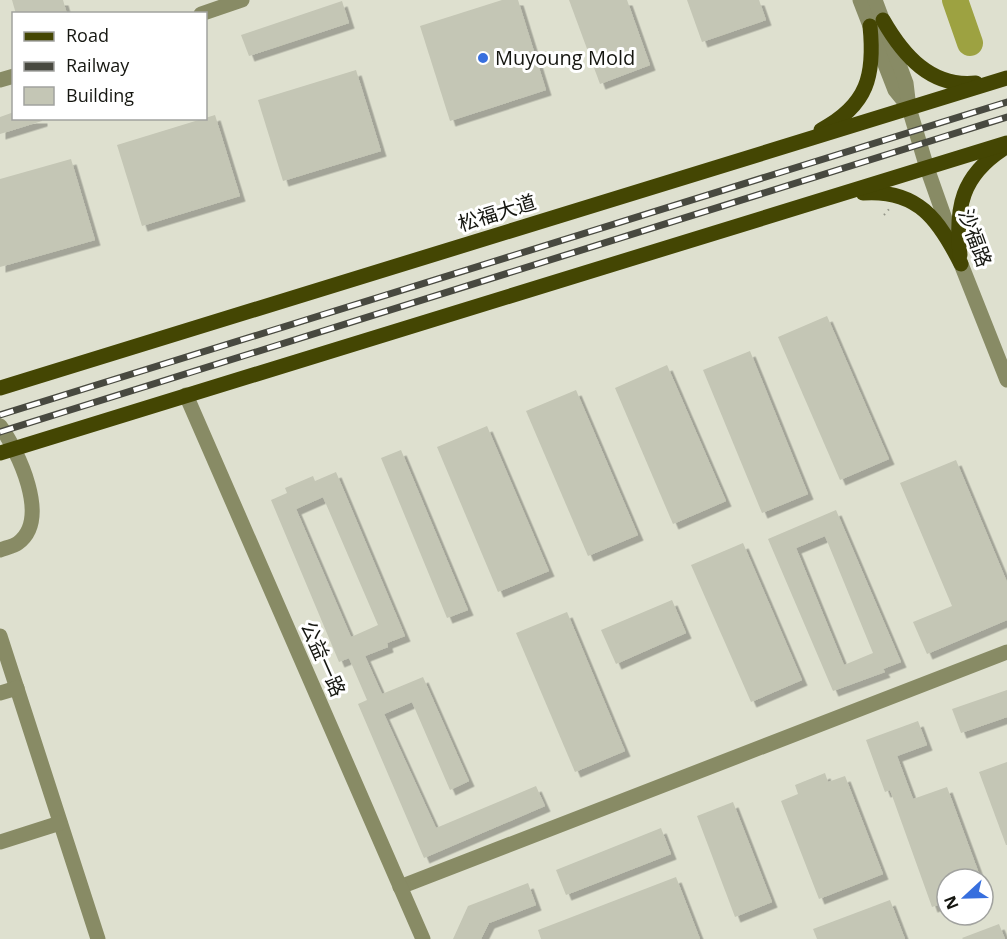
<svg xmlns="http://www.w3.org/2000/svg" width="1007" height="939" viewBox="0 0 1007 939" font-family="'Open Sans','Noto Sans SC',sans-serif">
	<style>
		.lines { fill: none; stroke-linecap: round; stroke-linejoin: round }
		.river { stroke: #9da241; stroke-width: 26 }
		.building { fill: #c4c6b5; fill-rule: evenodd; filter: url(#shadow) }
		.path { stroke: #939588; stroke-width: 2; stroke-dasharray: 1.5 4.5; stroke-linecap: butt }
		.minor { stroke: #888b65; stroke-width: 15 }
		.tertiary { stroke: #888b65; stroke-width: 15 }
		.primary { stroke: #444603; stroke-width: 15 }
		.rail-casing { stroke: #484940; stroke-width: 7 }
		.rail { stroke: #fff; stroke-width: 4.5; stroke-dasharray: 14; stroke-linecap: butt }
		.poi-dot { fill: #376fde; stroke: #fff; stroke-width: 2 }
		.labels { text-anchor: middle; stroke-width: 6; stroke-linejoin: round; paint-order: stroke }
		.poi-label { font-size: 20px; fill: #151610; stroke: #fff; text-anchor: start }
		.street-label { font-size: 20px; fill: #151610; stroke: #fff }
	</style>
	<defs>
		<filter id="shadow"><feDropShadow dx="5.5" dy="5.5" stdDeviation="0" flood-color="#0004"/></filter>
	</defs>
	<rect width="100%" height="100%" fill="#dee0cf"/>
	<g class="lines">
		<path class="river" d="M 955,0 L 970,43"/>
	</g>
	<g class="building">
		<path d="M 12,0 L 63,0 L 67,14 L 16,14 Z"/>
		<path d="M 502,0 L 518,0 L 546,90 L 450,121 L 420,26 Z"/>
		<path d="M 569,0 L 627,0 L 650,65 L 600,84 Z"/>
		<path d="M 687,0 L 759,0 L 766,20 L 702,42 Z"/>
		<path d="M 342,1 L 349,23 L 249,56 L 241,35 Z"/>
		<path d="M 356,70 L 381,151 L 283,181 L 258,100 Z"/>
		<path d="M 14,112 L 14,118 L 42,118 L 42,121 L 0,134 L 0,117 Z"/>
		<path d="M 215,115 L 240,196 L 142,226 L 117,145 Z"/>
		<path d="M 71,159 L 95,240 L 0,267 L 0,179 Z"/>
		<path d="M 827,316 L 889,459 L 840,480 L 778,337 Z"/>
		<path d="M 750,351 L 808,494 L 762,513 L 703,370 Z"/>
		<path d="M 667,365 L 726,501 L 673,524 L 615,388 Z"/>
		<path d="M 576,390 L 638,535 L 588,556 L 526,411 Z"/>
		<path d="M 487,426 L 549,571 L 498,592 L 437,447 Z"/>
		<path d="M 401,450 L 468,610 L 447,618 L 381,458 Z"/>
		<path d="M 956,460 L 1007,582 L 1007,620 L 927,654 L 913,622 L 952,606 L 900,483 Z"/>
		<path d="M 336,472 L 405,636 L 387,643 L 388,647 L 365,656 L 382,694 L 423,677 L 469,781 L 450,790 L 412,702 L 384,714 L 436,828 L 536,786 L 545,806 L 424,858 L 358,704 L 367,700 L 349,658 L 339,662 L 271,500 L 287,493 L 285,488 L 313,476 L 315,481 ZM 323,497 L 378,625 L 351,637 L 296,509 Z"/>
		<path d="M 836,510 L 901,662 L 883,669 L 885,672 L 833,691 L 768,539 ZM 825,536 L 873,653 L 844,665 L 796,548 Z"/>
		<path d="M 743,543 L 802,680 L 751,702 L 691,565 Z"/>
		<path d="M 672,600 L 686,633 L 616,664 L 601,630 Z"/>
		<path d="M 567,612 L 625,751 L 575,772 L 516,633 Z"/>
		<path d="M 1007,690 L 1007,717 L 961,733 L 952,709 Z"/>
		<path d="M 918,721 L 927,745 L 897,756 L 913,799 L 947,787 L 981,879 L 947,879 L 947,902 L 932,907 L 890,790 L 885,792 L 866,740 Z"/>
		<path d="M 1007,762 L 1007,845 L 1006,845 L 979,772 Z"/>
		<path d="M 825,773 L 828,782 L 845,776 L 883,874 L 819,899 L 781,801 L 798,794 L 795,785 Z"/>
		<path d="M 733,802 L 772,902 L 735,917 L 697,816 Z"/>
		<path d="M 661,828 L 671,854 L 566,895 L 556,870 Z"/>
		<path d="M 676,877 L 700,939 L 541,939 L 538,930 Z"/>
		<path d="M 528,883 L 536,905 L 489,923 L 481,939 L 453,939 L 468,906 Z"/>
		<path d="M 890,900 L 905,939 L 817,939 L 813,929 Z"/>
		<path d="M 999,924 L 1005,939 L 963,939 L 962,938 Z"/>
	</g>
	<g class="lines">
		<path class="path" d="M 884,215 L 890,208"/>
		<g class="minor">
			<path d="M 201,14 L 242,0"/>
			<path d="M 0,80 L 14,76"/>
			<path d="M 0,426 C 18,451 51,519 18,543 C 14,546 5,548 0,550"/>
			<path d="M 0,636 L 98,939"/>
			<path d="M 0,693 L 17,688"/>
			<path d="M 0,842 L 60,823"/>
			<path d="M 400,887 L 1007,652"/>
		</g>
		<g class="tertiary">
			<path d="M 860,0 L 895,90 L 908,106"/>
			<path d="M 875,0 L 906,83 L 909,108 L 927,168 L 961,264 L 1007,380"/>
			<path d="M 186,395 L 423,939"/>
		</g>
		<g class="primary">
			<path d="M 883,20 C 903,55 931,88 976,83"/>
			<path d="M 821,130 C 868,105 875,75 870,26"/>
			<path d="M 863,193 C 918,189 939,220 961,264"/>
			<path d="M 960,255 C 955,207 962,176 1003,149"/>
			<path d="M 0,388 L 1007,78"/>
			<path d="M 0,453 L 1007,143"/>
		</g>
		<defs>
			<g id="rail">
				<path d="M 0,415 L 1007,102"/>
				<path d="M 0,432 L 1007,117"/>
			</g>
		</defs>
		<use href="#rail" class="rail-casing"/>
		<use href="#rail" class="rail"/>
	</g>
	<circle class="poi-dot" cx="483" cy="58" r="6"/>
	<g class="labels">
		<g class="poi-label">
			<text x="495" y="65">Muyoung Mold</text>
		</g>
		<g class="street-label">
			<text transform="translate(497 213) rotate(-17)" y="7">松福大道</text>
			<text transform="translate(975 238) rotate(70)" y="7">沙福路</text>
			<text transform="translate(323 659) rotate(66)" y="7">公益一路</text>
		</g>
	</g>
	<rect x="12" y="12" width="195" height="108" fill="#ffffff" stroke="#a1a29f" stroke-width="1.5"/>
	<rect x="24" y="32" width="30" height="9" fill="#444603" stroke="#a1a29f" stroke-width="1.5"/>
	<text x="66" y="42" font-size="18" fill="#151610">Road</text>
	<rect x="24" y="62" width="30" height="9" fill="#484940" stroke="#a1a29f" stroke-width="1.5"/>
	<text x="66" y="72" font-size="18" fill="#151610">Railway</text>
	<rect x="24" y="87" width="30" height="18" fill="#c4c6b5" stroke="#a1a29f" stroke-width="1.5"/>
	<text x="66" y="102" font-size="18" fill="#151610">Building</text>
	<g transform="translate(965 897) rotate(248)"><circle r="28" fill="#ffffff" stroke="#a1a29f" stroke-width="1.5"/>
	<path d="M0-4.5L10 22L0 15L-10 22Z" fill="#376fde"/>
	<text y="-9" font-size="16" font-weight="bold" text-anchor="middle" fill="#151610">N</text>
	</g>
</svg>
